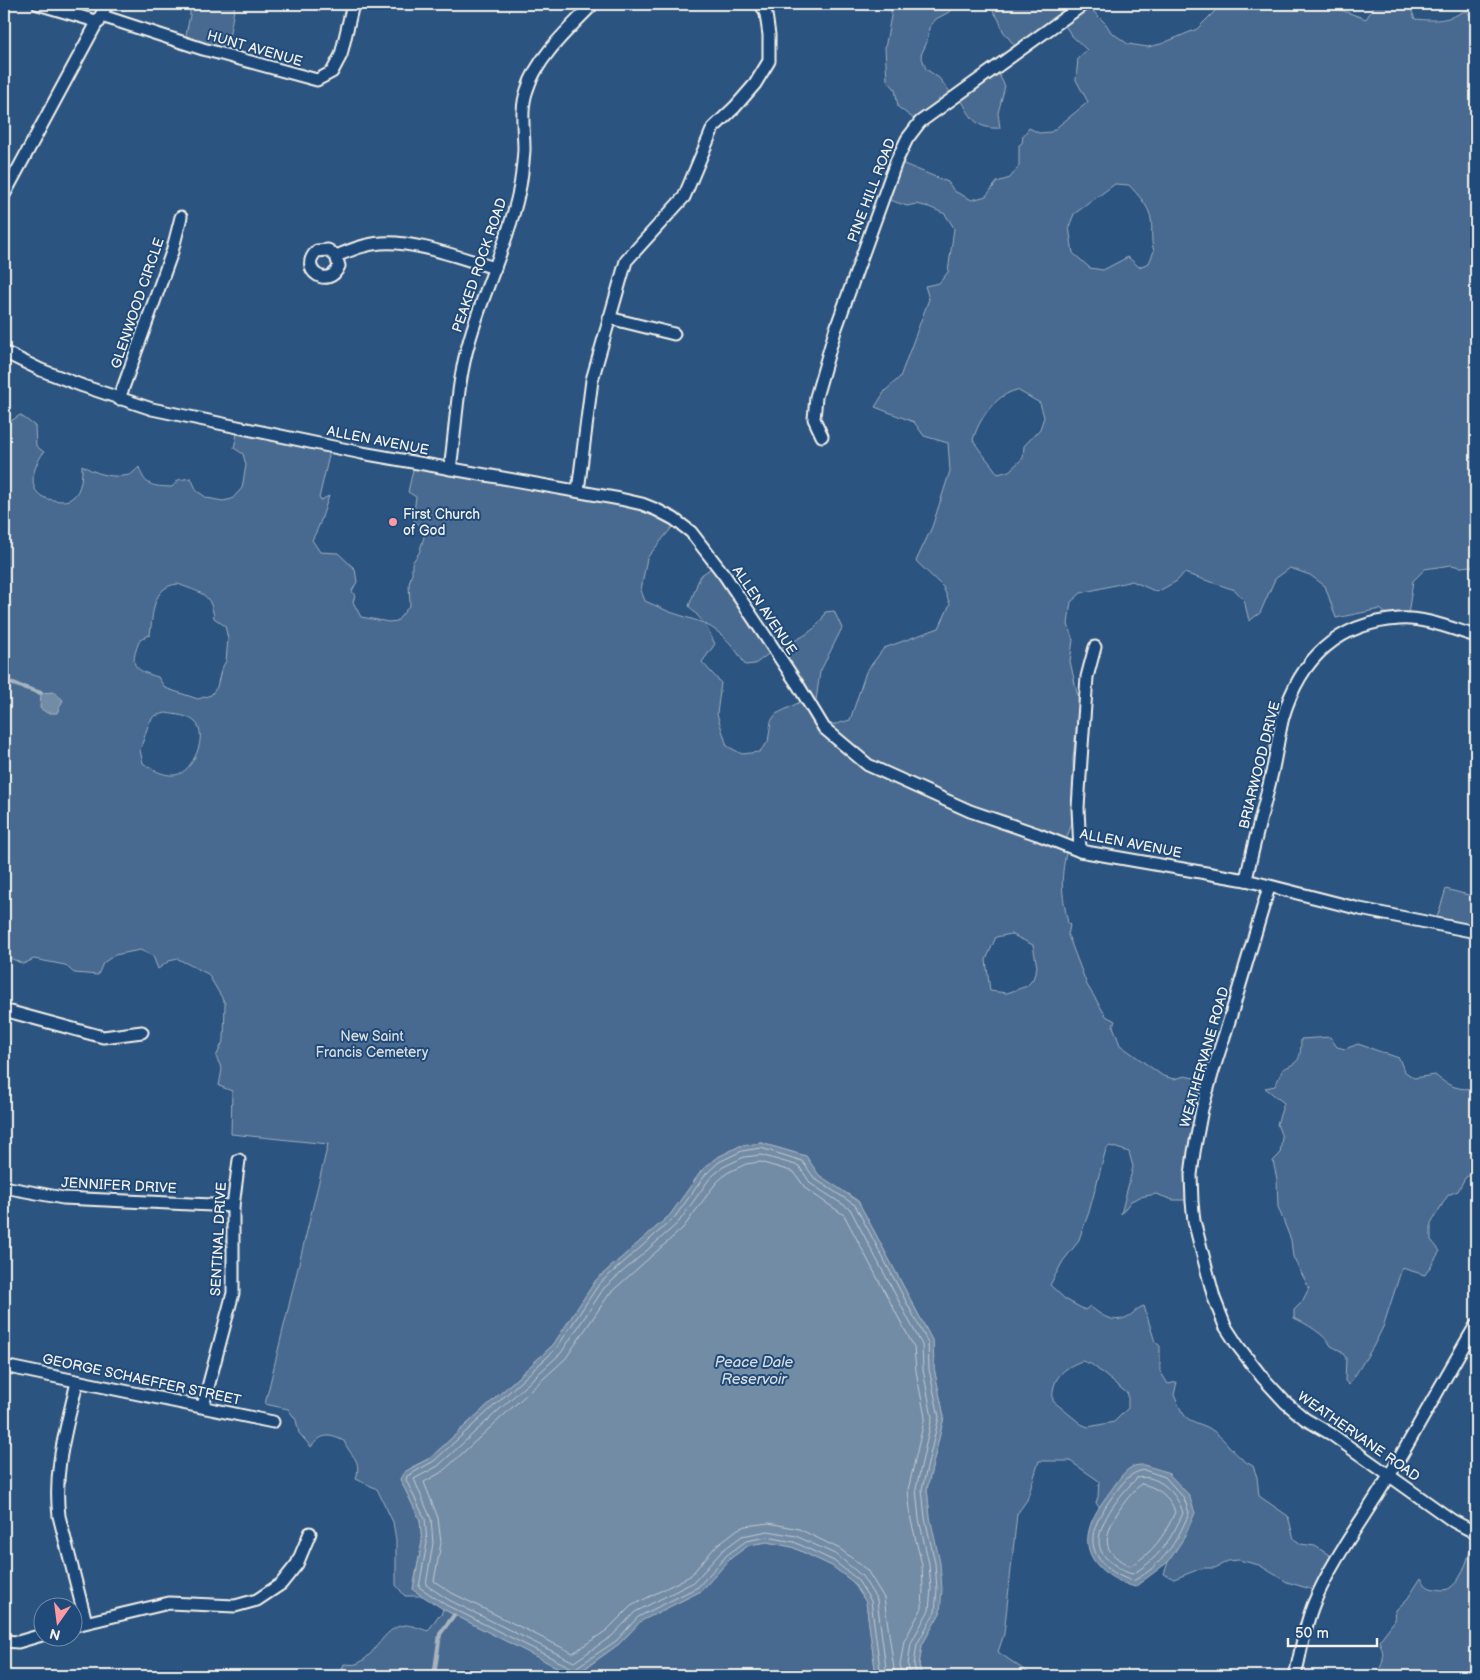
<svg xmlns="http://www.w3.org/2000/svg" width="1480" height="1680" viewBox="0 0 1480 1680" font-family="'Balsamiq Sans',sans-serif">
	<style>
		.green { fill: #496b90; stroke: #9eaebc; fill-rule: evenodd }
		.water { fill: #738ca6; stroke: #a7b4c0 }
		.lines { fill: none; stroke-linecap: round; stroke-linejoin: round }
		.shore { stroke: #c0c9ce; stroke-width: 1 }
		.stream { stroke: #a7b4c0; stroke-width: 4 }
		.minor-casing { stroke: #f4f1e8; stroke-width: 15 }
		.minor { stroke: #1f4a7a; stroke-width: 11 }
		.poi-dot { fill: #ff9aa2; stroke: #1f4a7a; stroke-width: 2 }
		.labels { text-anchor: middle; stroke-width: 4; stroke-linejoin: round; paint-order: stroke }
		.street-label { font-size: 14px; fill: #f4f1e8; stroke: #1f4a7a }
		.poi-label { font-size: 14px; fill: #f4f1e8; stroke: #1f4a7a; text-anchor: start }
		.park-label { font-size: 14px; fill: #dadddb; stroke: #1f4a7a }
		.water-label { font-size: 15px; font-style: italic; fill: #dadddb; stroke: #1f4a7a }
	</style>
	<rect width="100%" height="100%" fill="#2c5481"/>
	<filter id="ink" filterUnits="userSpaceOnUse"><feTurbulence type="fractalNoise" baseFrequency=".02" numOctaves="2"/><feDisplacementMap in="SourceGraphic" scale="10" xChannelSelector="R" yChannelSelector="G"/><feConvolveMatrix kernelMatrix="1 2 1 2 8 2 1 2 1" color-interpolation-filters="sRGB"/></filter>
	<g filter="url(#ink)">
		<g class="green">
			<path d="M 190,4 L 235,4 L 229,38 L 224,53 L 185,40 L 190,15 Z"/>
			<path d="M 891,4 L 956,4 L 951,11 L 936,19 L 929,28 L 927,42 L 921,55 L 926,69 L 939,78 L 954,97 L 918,122 L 898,107 L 895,89 L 887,80 L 885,48 L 891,16 Z"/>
			<path d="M 982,4 L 1086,4 L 1106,24 L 1111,32 L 1128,44 L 1148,47 L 1161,44 L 1197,29 L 1215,11 L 1213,4 L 1324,4 L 1366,19 L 1376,4 L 1409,4 L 1415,19 C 1436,21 1448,21 1466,10 L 1476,23 L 1476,570 L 1470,566 L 1461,567 L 1451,565 L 1425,569 L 1413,581 L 1408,615 L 1396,621 L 1380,609 L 1336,618 L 1325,586 L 1310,575 L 1290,568 L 1275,579 L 1260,613 L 1249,621 L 1244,600 L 1235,590 L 1184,573 L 1177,581 L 1157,592 L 1132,581 L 1081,593 L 1071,602 L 1068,624 L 1073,640 L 1070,661 L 1079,702 L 1073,759 L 1075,814 L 1065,843 L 1068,845 C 1060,877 1061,891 1068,923 L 1070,925 L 1068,935 L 1087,985 L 1106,1016 L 1115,1021 L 1113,1026 L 1120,1045 L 1163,1076 L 1174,1079 L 1185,1076 L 1207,1081 L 1190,1200 L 1173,1200 L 1156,1194 L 1140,1197 L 1131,1201 L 1121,1214 L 1133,1167 L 1129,1152 L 1110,1146 L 1106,1149 L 1089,1212 L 1078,1242 L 1063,1261 L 1050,1285 L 1065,1299 L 1085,1310 L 1090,1306 C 1100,1315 1113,1324 1127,1317 C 1134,1314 1135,1309 1144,1306 L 1155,1342 L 1160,1346 L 1160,1371 L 1168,1384 L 1177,1382 L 1174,1395 C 1177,1401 1180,1410 1185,1416 C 1190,1422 1202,1424 1209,1428 C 1226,1438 1235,1458 1253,1466 L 1257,1477 L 1259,1496 L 1288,1516 L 1294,1539 L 1301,1544 L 1315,1546 L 1337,1560 L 1320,1592 L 1287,1582 L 1259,1565 L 1239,1560 L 1228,1561 L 1215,1568 L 1202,1568 L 1174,1579 L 1164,1574 L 1168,1562 L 1185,1536 L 1119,1480 L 1099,1507 L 1096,1503 L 1098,1497 L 1099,1481 L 1070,1461 L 1039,1461 L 1027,1500 L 1017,1514 L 1004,1634 L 998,1652 L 1033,1676 L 922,1676 L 919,1665 L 922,1645 L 940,1613 L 927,1489 L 944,1417 L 934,1368 L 933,1342 L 858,1201 L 818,1175 L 806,1156 L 761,1143 L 740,1146 L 716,1158 L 702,1170 L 670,1215 L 596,1280 L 553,1345 L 430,1458 L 412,1467 L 400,1479 L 420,1520 L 422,1542 L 413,1589 L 422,1596 L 405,1596 L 396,1585 L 396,1540 L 393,1522 L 377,1489 L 356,1479 C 362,1458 351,1458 344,1441 C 329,1434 322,1433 311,1447 L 299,1433 L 296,1420 L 288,1409 L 265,1404 L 328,1144 L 231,1134 L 232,1091 L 219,1086 L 222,1069 L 216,1057 L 224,1039 L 225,1003 L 208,974 L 178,959 L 169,961 L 158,969 L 153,956 L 140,950 L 115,955 L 103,963 L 98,975 L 74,973 L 65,965 L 34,959 L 23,964 L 10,958 L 4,959 L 4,431 L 11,421 L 20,415 L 35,426 L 36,446 L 44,452 C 31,469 25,496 53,500 C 60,501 67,502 72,498 C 82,491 82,475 82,465 C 93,473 114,479 129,475 C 132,474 136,470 139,467 C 145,487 153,486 172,487 L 178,480 L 191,478 L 197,491 L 207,498 L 223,501 L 232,499 L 242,488 L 246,465 L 243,454 L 234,448 L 239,424 L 332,443 L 319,498 L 321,500 L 329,496 C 323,513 321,524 312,540 L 320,552 L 338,553 L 355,569 L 357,582 L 352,591 L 355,596 L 353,602 L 361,617 L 389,622 L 397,621 L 410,605 L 409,584 L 412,573 L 412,563 L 419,553 L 424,537 L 423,528 L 413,519 L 416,497 L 408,492 L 415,461 L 635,504 L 674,525 L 647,558 L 641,590 L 645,601 L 670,612 L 704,623 L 689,606 L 700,576 L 714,566 L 771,652 L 755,664 L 745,665 C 736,648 723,633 705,624 L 715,644 L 702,662 L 721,683 L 717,714 L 727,746 L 742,754 L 759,752 L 768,742 L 771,721 L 776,714 L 802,701 L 776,650 C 793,641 819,632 825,612 L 834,611 L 842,628 L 820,672 L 814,715 L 820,724 L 836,724 L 850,720 L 866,672 L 884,648 L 939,628 L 950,604 L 943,587 L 916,561 L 932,527 L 950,471 L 948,443 L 924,436 L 914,422 L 875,407 L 885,391 L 900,377 L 929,299 L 925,286 L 939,283 L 948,272 L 954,228 L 945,214 L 929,207 L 916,204 L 907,206 L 884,198 L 899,162 L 948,182 L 954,191 L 972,200 L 986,196 L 997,182 L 1010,178 L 1019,166 L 1019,145 L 1022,143 L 1023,136 L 1029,128 L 1039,133 L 1051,132 L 1088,102 L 1076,80 L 1078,58 L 1087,50 L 1071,35 L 1063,22 L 1018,50 L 1003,31 L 999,20 L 990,6 ZM 1115,184 L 1129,185 C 1138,195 1149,206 1151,219 C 1153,230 1150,240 1154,251 L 1149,263 L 1139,267 L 1128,257 L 1103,270 L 1090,268 L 1073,253 L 1069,227 L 1074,214 ZM 1017,390 L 1040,403 L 1044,417 L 1040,429 L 1024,446 L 1023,458 L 1009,471 L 998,474 C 990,462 980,452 973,440 C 979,419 995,395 1017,390 ZM 178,584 C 200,593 211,592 214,618 L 225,626 L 228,639 L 226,661 L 221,670 L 217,687 L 211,695 L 198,699 L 165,688 L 158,677 C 131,669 130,665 140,639 L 150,635 C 153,614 152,586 178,584 ZM 166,713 C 176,715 188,715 195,722 C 209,734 193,773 175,775 C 163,776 153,770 143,763 L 140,750 L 149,723 L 154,716 ZM 1011,934 L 1033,945 L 1037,967 L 1033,979 L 1027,986 L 1007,993 L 990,991 L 986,960 L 996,937 ZM 1082,1361 L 1091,1364 L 1128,1394 L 1128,1408 L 1114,1422 L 1088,1427 L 1081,1424 L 1053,1401 C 1051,1380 1062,1368 1082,1361 Z"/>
			<path d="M 998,73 L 1005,86 L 998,113 L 1000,128 C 974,130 969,114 959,95 Z"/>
			<path d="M 1446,889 L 1468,895 L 1476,893 L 1476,934 L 1435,924 Z"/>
			<path d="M 1330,1037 L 1337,1047 L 1345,1049 L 1358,1044 L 1399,1058 L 1404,1071 L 1414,1078 L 1435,1075 C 1448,1086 1459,1091 1476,1088 L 1476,1171 L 1465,1178 L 1458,1191 L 1448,1195 L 1431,1223 L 1431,1240 L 1440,1251 L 1425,1275 L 1402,1268 L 1383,1327 L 1373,1347 L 1349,1385 L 1345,1381 L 1346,1358 L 1341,1351 L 1331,1346 C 1326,1335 1305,1323 1294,1318 L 1294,1310 L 1302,1302 L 1309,1288 L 1293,1257 L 1291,1240 L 1278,1207 L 1277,1179 L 1273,1161 L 1280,1154 L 1282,1137 L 1277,1124 L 1284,1103 L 1265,1088 L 1275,1086 L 1283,1069 C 1302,1061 1300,1058 1301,1039 Z"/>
			<path d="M 1476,1535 L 1476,1676 L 1375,1676 C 1385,1662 1385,1656 1379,1641 L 1395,1620 L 1396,1610 L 1408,1598 L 1421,1578 C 1424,1584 1428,1589 1436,1589 C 1441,1590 1447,1591 1451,1587 C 1464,1578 1470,1551 1474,1536 Z"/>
			<path d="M 767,1542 L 792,1547 L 832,1566 L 853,1582 L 866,1602 L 876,1676 L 334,1676 L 341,1672 L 344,1664 C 347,1664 353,1665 356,1664 C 376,1657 382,1627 405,1625 C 412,1625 421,1629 428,1631 L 438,1616 L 441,1615 L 443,1609 L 575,1676 L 619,1644 L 641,1621 L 701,1591 L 731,1558 L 749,1545 Z"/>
		</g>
		<g class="water">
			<path d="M 54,692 L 63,700 L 57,713 L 47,713 L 40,708 L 41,693 Z"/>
			<path d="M 761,1143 L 806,1156 L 819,1175 L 858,1201 L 933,1342 L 934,1368 L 944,1417 L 927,1489 L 930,1517 L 940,1563 L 942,1589 L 940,1613 L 922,1645 L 919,1665 L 922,1676 L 876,1676 L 866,1602 L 853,1582 L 832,1566 L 792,1547 L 767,1542 L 749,1545 L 731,1558 L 701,1591 L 641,1621 L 619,1644 L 574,1676 L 443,1609 L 413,1590 L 422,1542 L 420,1520 L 400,1479 L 404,1472 L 430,1458 L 553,1345 L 596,1280 L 670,1215 L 702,1170 L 716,1158 L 740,1146 Z"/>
			<path d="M 1144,1465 L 1167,1472 L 1189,1495 L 1195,1513 L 1185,1536 L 1168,1562 L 1135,1587 C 1110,1580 1081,1561 1089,1530 C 1092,1517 1101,1504 1109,1493 C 1115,1485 1123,1471 1132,1467 C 1135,1465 1141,1465 1144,1465 Z"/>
		</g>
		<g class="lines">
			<g class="shore">
				<path d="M 1144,1470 L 1165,1477 L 1184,1498 L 1189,1513 C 1177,1542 1162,1566 1133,1581 C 1112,1575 1087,1557 1094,1531 C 1097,1519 1105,1507 1112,1497 C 1121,1485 1129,1472 1144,1470 Z"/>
				<path d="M 1137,1478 C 1158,1473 1178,1494 1183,1513 C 1172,1538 1157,1561 1132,1574 C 1125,1572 1120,1569 1115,1565 C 1110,1562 1104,1557 1101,1551 C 1091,1529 1122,1492 1137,1478 Z"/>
				<path d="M 1141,1484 C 1156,1486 1171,1497 1175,1512 C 1165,1535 1152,1554 1130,1566 C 1123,1563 1113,1556 1109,1549 C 1100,1531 1128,1495 1141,1484 Z"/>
				<path d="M 881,1676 L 871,1601 L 857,1579 L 834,1561 L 794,1542 L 767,1537 L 746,1541 L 727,1555 L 698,1587 L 638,1617 L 616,1641 L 574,1669 L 446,1605 L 419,1587 L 427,1543 L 425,1519 L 406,1480 L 407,1476 L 434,1461 L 556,1349 L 599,1284 L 674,1218 L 706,1174 L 719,1162 L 742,1151 L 761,1148 L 802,1161 L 815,1179 L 855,1205 L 928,1343 L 929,1369 L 939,1417 L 922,1489 L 925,1518 L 935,1563 L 937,1589 L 935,1612 L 917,1644 L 914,1665 L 917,1676"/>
				<path d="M 887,1676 L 877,1600 L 862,1576 L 837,1555 L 796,1536 L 768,1531 L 742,1536 L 723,1550 L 694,1582 L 635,1612 L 612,1636 L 574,1662 L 449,1600 L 426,1585 L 433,1543 L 431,1519 L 414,1479 L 438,1466 L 561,1353 L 604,1288 L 678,1223 L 710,1178 L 723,1167 L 744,1157 L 761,1155 L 799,1166 L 811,1184 L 850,1209 L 922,1345 L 923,1370 L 932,1417 L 916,1489 L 919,1519 L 929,1564 L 931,1589 L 929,1610 L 911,1643 L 908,1665 L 910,1676"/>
				<path d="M 895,1676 L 884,1598 L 867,1570 L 840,1549 L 799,1529 L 769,1523 L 745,1526 L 738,1529 L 717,1545 L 690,1576 L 631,1606 L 607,1630 L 573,1653 L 452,1593 L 434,1581 L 441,1543 L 438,1518 L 424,1482 L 442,1472 L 566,1358 L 610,1293 L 683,1228 L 716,1183 L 727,1173 L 746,1164 L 760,1162 L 794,1172 L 806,1189 L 844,1215 L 914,1347 L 916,1371 L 925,1417 L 908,1490 L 911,1520 L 922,1565 L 923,1589 L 922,1608 L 904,1641 L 900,1665 L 903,1676"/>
			</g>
			<g class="stream">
				<path d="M 4,681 L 41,693"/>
				<path d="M 434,1676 L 440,1634 L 454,1615"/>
			</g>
			<defs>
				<g id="minor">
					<path d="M 38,4 L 99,22"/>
					<path d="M 102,16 L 203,49 L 317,80 L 332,72 L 341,55 L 353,4"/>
					<path d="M 4,195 L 107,4"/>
					<path d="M 336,256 L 339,266 C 329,291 297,269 317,251 L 328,250 L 336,256 C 351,250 365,244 381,243 C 414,240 463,259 495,268"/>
					<path d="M 609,318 L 674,334"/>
					<path d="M 4,352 L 41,370 L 83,386 L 152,409 L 362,453 L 620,499 L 642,504 L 657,510 L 674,519 L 691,532 L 725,576 L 798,685 L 824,728 L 868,765 L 970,811 L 1037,834 L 1080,851 L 1246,880 L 1360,909 L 1476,932"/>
					<path d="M 119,399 L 172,252 L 181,217"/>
					<path d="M 822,436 L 814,419 L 816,397 L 835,331 L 896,162 L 907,139 L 920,122 L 1084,4"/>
					<path d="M 450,469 C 456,427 457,382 469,342 C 483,291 508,243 519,191 C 522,178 523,164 524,150 C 524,130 520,109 527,90 C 537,57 570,28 593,4"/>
					<path d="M 578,491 L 592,380 L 626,261 L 684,197 L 713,128 L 735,107 L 755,84 L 769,61 L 769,35 L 766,14 L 761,4"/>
					<path d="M 1080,851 L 1078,808 L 1081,760 L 1087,677 L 1095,647"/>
					<path d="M 1246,880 C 1253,846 1263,811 1271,777 C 1276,757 1278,737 1283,717 C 1300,660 1337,623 1399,619 C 1424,617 1452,629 1476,636"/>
					<path d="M 1269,887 L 1231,1015 L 1213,1071 L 1202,1109 L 1194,1152 L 1191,1175 L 1192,1202 L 1194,1221 L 1214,1298 L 1225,1326 L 1238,1346 L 1262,1377 L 1285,1402 L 1305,1419 L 1331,1434 L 1453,1521 L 1476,1533"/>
					<path d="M 4,1012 L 11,1012 L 103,1037 L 142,1032"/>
					<path d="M 4,1187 L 63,1198 L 233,1206"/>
					<path d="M 4,1366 L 273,1422"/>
					<path d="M 77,1382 C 67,1427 53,1469 59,1516 L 86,1622"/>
					<path d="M 203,1406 L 233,1293 L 233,1206 L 239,1160"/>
					<path d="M 72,1626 L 169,1603 L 235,1606 L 257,1600 L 281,1584 L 297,1564 L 310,1533"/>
					<path d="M 4,1641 L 18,1642 L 42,1635"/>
					<path d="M 1295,1676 C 1301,1652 1304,1627 1314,1603 C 1333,1558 1364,1518 1389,1476 C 1419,1426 1446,1375 1476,1325"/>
				</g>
			</defs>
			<use href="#minor" class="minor-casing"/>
			<use href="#minor" class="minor"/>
		</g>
	</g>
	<circle class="poi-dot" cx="393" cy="522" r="5"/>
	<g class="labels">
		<g class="street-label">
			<text transform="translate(255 48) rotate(16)" y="5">HUNT AVENUE</text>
			<text transform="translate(871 190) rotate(-69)" y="5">PINE HILL ROAD</text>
			<text transform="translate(479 265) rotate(-71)" y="5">PEAKED ROCK ROAD</text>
			<text transform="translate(137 303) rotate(-71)" y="5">GLENWOOD CIRCLE</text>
			<text transform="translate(378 440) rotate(11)" y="5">ALLEN AVENUE</text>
			<text transform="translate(765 610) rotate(56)" y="5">ALLEN AVENUE</text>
			<text transform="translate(1259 765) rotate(-76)" y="5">BRIARWOOD DRIVE</text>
			<text transform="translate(1131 843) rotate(11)" y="5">ALLEN AVENUE</text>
			<text transform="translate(1204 1057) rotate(-74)" y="5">WEATHERVANE ROAD</text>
			<text transform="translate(119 1185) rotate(3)" y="5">JENNIFER DRIVE</text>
			<text transform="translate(218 1239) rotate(-87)" y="5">SENTINAL DRIVE</text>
			<text transform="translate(142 1379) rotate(12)" y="5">GEORGE SCHAEFFER STREET</text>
			<text transform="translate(1359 1436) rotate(35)" y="5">WEATHERVANE ROAD</text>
		</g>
		<g class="poi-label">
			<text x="403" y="519">First Church<tspan x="403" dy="16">of God</tspan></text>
		</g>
		<g class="park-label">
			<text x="372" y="1041">New Saint<tspan x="372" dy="16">Francis Cemetery</tspan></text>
		</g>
		<g class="water-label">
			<text x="754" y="1367">Peace Dale<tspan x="754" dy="17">Reservoir</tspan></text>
		</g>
	</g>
	<rect width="1480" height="1680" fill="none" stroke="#1f4a7a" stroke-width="20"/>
	<rect x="10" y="10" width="1460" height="1660" fill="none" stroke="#f4f1e8" stroke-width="2" filter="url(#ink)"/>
	<g transform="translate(58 1622) rotate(194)"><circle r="24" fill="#1f4a7a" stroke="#748da6"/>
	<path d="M0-4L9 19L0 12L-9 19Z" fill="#ff9aa2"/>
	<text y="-8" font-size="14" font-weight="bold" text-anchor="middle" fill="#f4f1e8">N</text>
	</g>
	<path d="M1288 1638v8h89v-8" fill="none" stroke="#f4f1e8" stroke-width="2.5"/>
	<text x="1295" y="1638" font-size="15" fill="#f4f1e8" stroke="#1f4a7a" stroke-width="4" paint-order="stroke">50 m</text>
</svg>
